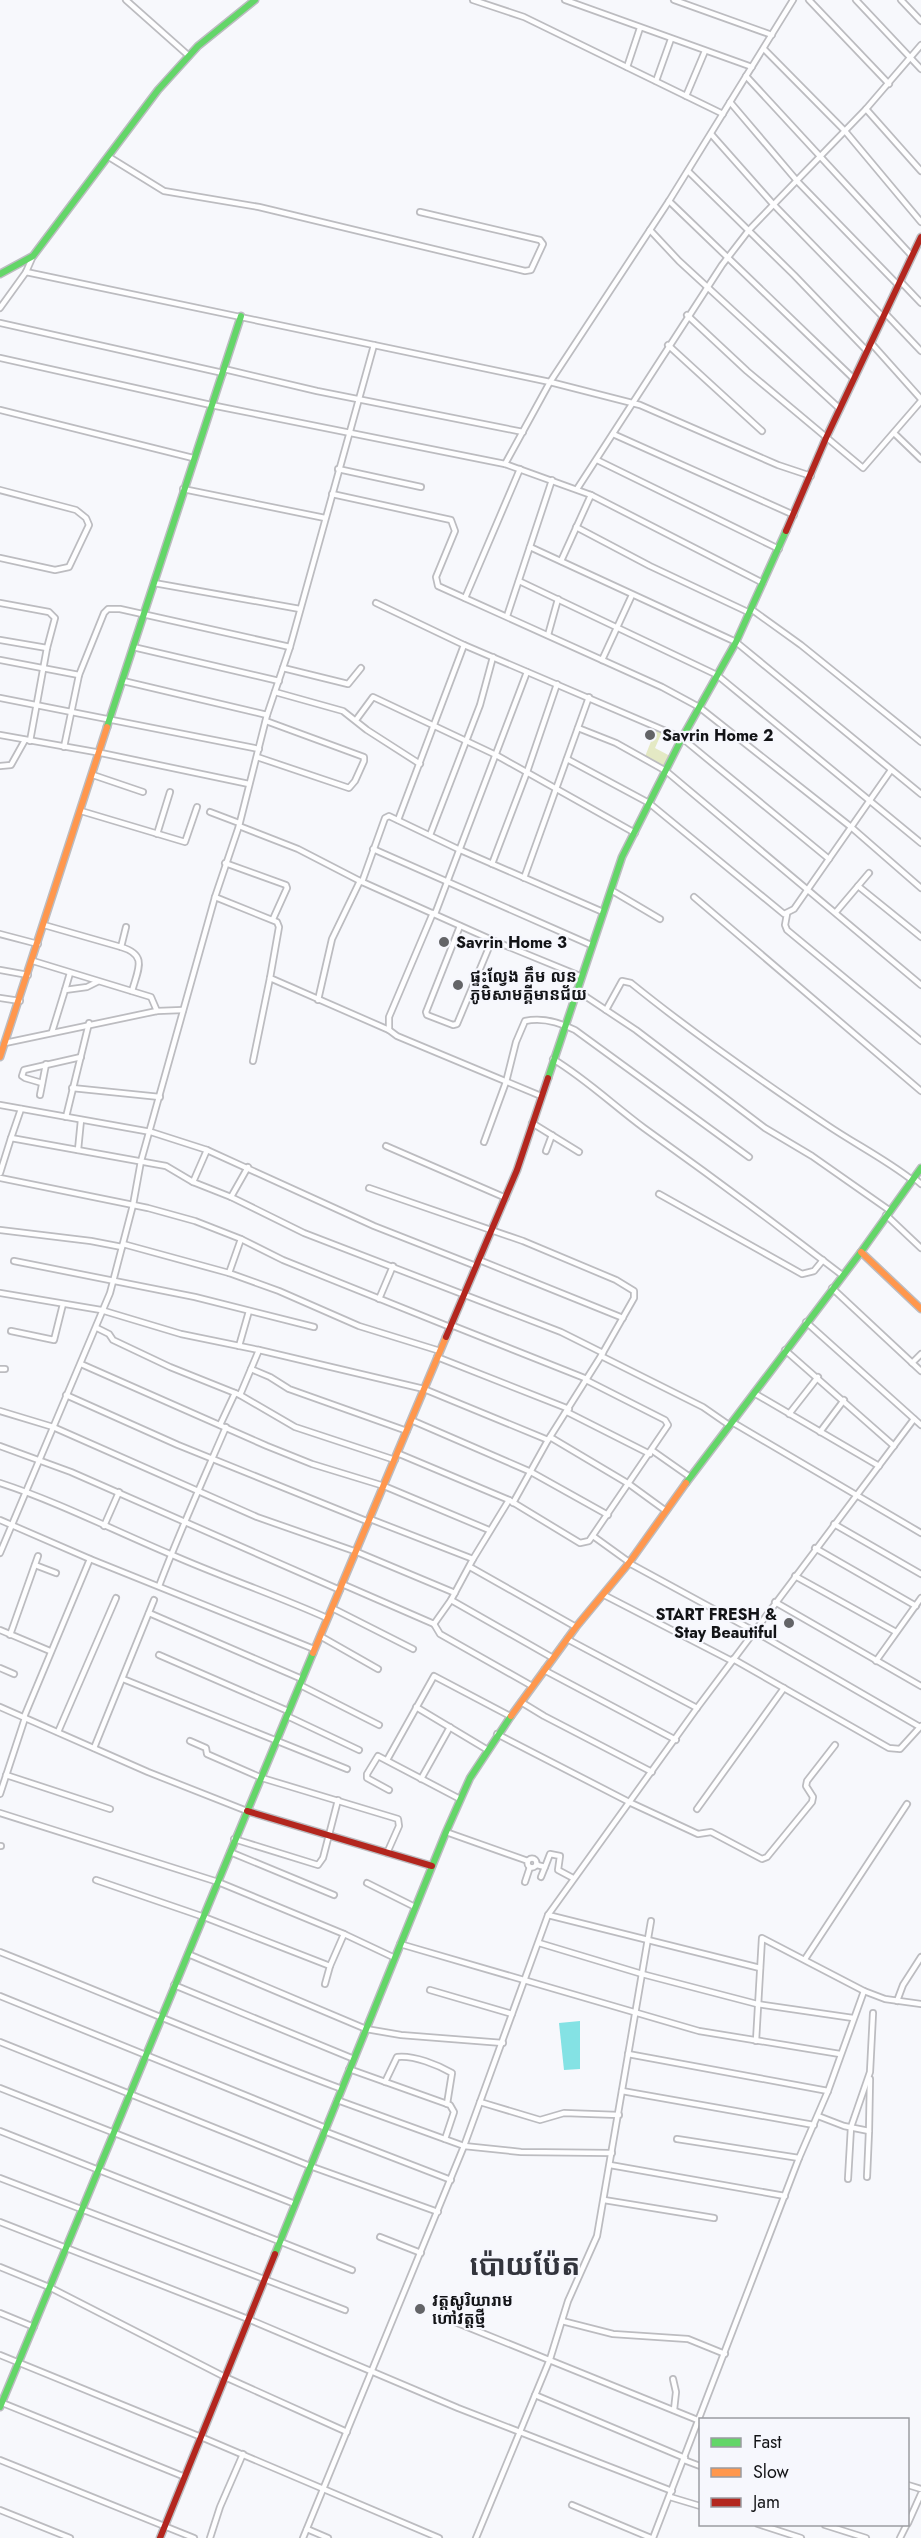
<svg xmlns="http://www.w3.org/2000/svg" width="921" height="2538" viewBox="0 0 921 2538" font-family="Jost,'Noto Sans Khmer',sans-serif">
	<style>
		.green { fill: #e4e9c4 }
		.water { fill: #84e2e4 }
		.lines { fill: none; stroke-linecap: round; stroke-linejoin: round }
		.street-casing { stroke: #bcbcc0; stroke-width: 8 }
		.fast-casing { stroke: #bcbcc0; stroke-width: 9 }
		.slow-casing { stroke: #bcbcc0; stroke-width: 9 }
		.jam-casing { stroke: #bcbcc0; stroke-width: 9 }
		.street { stroke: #fefeff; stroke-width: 4.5 }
		.fast { stroke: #63d668; stroke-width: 6 }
		.slow { stroke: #ff974d; stroke-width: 6 }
		.jam { stroke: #b3261e; stroke-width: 6 }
		.poi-dot { fill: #636467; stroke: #f6f7fd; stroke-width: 2 }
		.labels { text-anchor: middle; stroke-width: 4.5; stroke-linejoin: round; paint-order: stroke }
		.poi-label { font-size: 16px; font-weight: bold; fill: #131417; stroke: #f6f7fd; text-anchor: start }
		.town-label { font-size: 28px; font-weight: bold; fill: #33353d; stroke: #f6f7fd }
	</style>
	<rect width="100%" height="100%" fill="#f7f8fc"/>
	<path class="green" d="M 656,729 L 662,732 L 655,748 L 672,757 L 666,771 L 644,759 Z"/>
	<path class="water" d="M 580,2021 L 580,2069 L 564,2070 L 559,2023 Z"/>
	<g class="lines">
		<defs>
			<g id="street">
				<path d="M 126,0 L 189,56"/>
				<path d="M 473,0 L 524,17 L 723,114"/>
				<path d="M 565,0 L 752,67"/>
				<path d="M 674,0 L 772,35"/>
				<path d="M 809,0 L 889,84"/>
				<path d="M 856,0 L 921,69"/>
				<path d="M 901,0 L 921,21"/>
				<path d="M 764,49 L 845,131 L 921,222"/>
				<path d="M 627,67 L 640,28"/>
				<path d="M 746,76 L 912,256"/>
				<path d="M 656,81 L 671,39"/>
				<path d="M 686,96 L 705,51"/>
				<path d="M 730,102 L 798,182 L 899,286"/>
				<path d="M 866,109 L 921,171"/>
				<path d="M 711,134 L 773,204 L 883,317"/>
				<path d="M 109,157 L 164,191 L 259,207 L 525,271 L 531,270 L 543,244 L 540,240 L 420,212"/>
				<path d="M 688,171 L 794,275 L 867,351"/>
				<path d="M 669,201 L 854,379"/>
				<path d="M 650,230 L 679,261 L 840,409"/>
				<path d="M 26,272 L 550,382 L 640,405 L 778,465 L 811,476"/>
				<path d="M 901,282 L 921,303"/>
				<path d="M 0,308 L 26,272 L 33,256"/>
				<path d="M 885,313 L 921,351"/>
				<path d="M 687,315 L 747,371 L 863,468 L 921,401"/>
				<path d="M 0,323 L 223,373"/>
				<path d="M 871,343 L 921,399"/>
				<path d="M 668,345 L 762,431"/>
				<path d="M 0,358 L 211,405 L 505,464 L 591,495 L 763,583"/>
				<path d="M 224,369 L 317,391 L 523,432"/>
				<path d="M 0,410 L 193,458"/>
				<path d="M 894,433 L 921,459"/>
				<path d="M 613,434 L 794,515"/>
				<path d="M 597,460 L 779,549"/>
				<path d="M 505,464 L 550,382 L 669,201 L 793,0"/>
				<path d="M 338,469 L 421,487"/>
				<path d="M 183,489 L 325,518"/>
				<path d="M 577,489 L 722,265 L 749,230 L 866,109 L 921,45"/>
				<path d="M 0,490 L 76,510 L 86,518 L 89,525 L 69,567 L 55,570 L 0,558"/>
				<path d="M 332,494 L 451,520 L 455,531 L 436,577 L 438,586 L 662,687 L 699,707 L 851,827 L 921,888"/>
				<path d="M 576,527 L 650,566 L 750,613"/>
				<path d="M 530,547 L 736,642 L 921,794"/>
				<path d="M 561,561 L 591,495"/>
				<path d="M 519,581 L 717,675 L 921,843"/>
				<path d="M 154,583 L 300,609"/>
				<path d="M 465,598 L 520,469"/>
				<path d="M 0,603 L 49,612 L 55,618 L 47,648 L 30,741"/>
				<path d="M 376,603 L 464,645 L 682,738 L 829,859"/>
				<path d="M 751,609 L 801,645 L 921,742"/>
				<path d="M 507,616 L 552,480"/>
				<path d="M 548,635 L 558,599"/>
				<path d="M 0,640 L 47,648"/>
				<path d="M 133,647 L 279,681"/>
				<path d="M 0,660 L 79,675"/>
				<path d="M 602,660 L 632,595"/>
				<path d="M 283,668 L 348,684 L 361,668"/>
				<path d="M 123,681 L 267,715 L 290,647 L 374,345"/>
				<path d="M 275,692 L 343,711 L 367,730 L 420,764"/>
				<path d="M 0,698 L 259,749"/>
				<path d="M 356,720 L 373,697 L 496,755 L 635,833"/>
				<path d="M 578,728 L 616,743 L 666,771 L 921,985"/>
				<path d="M 0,735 L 101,753 L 249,784"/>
				<path d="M 64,747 L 79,675 L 104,613 L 108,609 L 120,609 L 290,647"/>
				<path d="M 257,757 L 349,788 L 355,781 L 364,761 L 364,757 L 266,721"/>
				<path d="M 567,759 L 649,803 L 784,914 L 794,909 L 891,770"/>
				<path d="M 0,766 L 11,765 L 25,740"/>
				<path d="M 93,775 L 143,792"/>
				<path d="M 81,811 L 185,842 L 197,807"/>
				<path d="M 210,812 L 239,823"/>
				<path d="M 398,820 L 464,645"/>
				<path d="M 239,826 L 298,849 L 360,881 L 492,940 L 580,976"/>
				<path d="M 157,834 L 170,792"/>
				<path d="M 430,835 L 480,705 L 493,657"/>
				<path d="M 373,849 L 591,945"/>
				<path d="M 225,863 L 286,885 L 287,888 L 273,919"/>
				<path d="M 492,864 L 527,772 L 557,684"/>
				<path d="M 524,878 L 589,697"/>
				<path d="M 362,882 L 385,818 L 389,816 L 458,849 L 603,912"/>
				<path d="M 858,886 L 921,937"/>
				<path d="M 611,890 L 660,919"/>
				<path d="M 215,897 L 277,922 L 279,927 L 270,978 L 389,1030"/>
				<path d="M 694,897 L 921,1091"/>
				<path d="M 836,912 L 869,873"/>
				<path d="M 433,913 L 389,1017 L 389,1030 L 397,1036 L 541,1096"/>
				<path d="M 435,914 L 527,672"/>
				<path d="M 787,914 L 785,925 L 787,930 L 921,1041"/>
				<path d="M 44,925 L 121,947 L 126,927"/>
				<path d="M 460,926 L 426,1012 L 427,1015 L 453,1025 L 457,1024 L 492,940"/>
				<path d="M 0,934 L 38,944"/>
				<path d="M 121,947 C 148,955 138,969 132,991"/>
				<path d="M 33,961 L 151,997 L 157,1011"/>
				<path d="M 0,970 L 28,975"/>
				<path d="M 65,990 L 70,973"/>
				<path d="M 576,990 L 636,1030 L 765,1128 L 812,1156 L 889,1210"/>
				<path d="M 0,998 L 20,1001"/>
				<path d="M 318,1000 L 332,939 L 360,881"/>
				<path d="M 606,1010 L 622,981 L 631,983 C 694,1034 760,1080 827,1125 C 855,1144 885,1159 912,1180"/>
				<path d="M 52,1032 L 65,990 L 87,987 L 97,982"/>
				<path d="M 5,1043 L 157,1011 L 183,1010"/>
				<path d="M 553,1059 C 586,1079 613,1105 644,1128 C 711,1176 777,1225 842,1275"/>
				<path d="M 253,1061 L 270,978"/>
				<path d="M 42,1083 L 25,1078 L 22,1076 L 24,1070 L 81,1057"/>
				<path d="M 72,1088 L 160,1097"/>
				<path d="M 40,1095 L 46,1064"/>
				<path d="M 0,1105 L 151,1132 L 207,1150 L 374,1226 L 476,1266"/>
				<path d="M 66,1117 L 89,1023"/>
				<path d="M 532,1123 L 579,1152"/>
				<path d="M 11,1138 L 21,1109"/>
				<path d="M 484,1142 L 506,1082 L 516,1042 L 525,1021 C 542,1017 559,1022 575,1030 L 749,1157"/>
				<path d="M 386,1146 L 506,1198"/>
				<path d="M 78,1150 L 81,1120"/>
				<path d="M 207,1150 L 193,1182 L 231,1197"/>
				<path d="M 546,1151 L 552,1135"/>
				<path d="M 248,1167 L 231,1197 L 304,1233 L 561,1332 L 603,1353"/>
				<path d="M 0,1173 L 11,1138 L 166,1166 L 193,1182"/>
				<path d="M 0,1178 L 148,1208 L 195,1221 L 241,1239 L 283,1260 L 450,1327"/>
				<path d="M 914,1178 L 921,1184"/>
				<path d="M 369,1188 L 523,1241 L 616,1280 L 634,1291 L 634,1298 L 601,1356 L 548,1440 L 513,1503"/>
				<path d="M 659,1194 L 802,1274 L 814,1271 L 823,1260"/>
				<path d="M 886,1215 L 921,1248"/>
				<path d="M 0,1230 L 91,1241 L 122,1247"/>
				<path d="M 123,1244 L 229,1273 L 279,1291 L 359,1326 L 440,1351"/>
				<path d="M 479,1260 L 623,1318"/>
				<path d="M 14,1261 L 195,1297 L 314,1327"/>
				<path d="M 229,1273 L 241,1239"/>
				<path d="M 832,1288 L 921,1371"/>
				<path d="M 0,1293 L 101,1310 L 181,1334 L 259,1350 L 424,1389 L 548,1440"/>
				<path d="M 379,1299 L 393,1266"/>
				<path d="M 806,1322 L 921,1425"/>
				<path d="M 451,1325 L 587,1379"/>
				<path d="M 97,1328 L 109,1334 L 113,1340 L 170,1367 L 240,1395 L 295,1427 L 395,1460"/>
				<path d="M 11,1331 L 54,1340 L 63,1304"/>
				<path d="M 239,1346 L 249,1311"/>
				<path d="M 785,1350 L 894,1446"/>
				<path d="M 601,1356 L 703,1407 L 729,1425"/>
				<path d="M 437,1357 L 569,1409"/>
				<path d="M 912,1363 L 921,1354"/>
				<path d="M 81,1364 L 267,1446 L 312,1464 L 384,1486 L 489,1530"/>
				<path d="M 0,1369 L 5,1369"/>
				<path d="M 251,1369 L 270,1377 L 289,1389 L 407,1431"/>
				<path d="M 754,1393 L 879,1466"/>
				<path d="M 66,1395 L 178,1445 L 369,1522"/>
				<path d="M 240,1395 L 259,1350"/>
				<path d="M 0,1411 L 53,1427 L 257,1517 L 357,1552 L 455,1593"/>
				<path d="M 567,1412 L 650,1454"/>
				<path d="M 789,1414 L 818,1377"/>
				<path d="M 411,1420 L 531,1472 L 608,1515"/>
				<path d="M 732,1422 L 921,1533"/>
				<path d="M 220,1425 L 235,1393"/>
				<path d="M 820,1432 L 844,1400"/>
				<path d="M 550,1437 L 629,1484 L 666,1511"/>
				<path d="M 0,1446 L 71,1472 L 340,1590"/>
				<path d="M 653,1451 L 690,1477"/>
				<path d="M 397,1453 L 509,1500 L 580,1543 L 589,1541 L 668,1425 L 665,1420 L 586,1380"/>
				<path d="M 0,1483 C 58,1502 113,1530 170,1554 C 222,1577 276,1595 327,1618"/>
				<path d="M 370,1519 L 473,1559 L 509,1500"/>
				<path d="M 0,1520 L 90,1559 L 314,1649"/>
				<path d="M 834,1524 L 921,1574"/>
				<path d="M 104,1526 L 119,1492"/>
				<path d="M 593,1536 L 629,1562"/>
				<path d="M 815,1548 L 916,1606"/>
				<path d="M 0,1553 L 110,1293 L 133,1205 L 141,1161 L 215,897 L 239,826 L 267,715"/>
				<path d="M 629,1563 L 754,1631 L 920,1727"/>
				<path d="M 35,1565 L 56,1573"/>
				<path d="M 470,1567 L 576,1627"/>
				<path d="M 795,1576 L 896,1632"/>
				<path d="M 342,1584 L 434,1624 L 451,1600 L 473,1559"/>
				<path d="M 159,1586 C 179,1533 203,1480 226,1427"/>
				<path d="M 604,1595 L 732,1661"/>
				<path d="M 451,1600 L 553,1658"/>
				<path d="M 775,1602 L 921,1686"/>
				<path d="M 332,1608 L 413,1649"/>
				<path d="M 149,1613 L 302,1679"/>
				<path d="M 434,1624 L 440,1634 L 532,1686"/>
				<path d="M 0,1630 L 50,1651"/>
				<path d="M 10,1635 L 38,1556"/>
				<path d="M 320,1636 L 378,1669"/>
				<path d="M 567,1639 L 697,1708"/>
				<path d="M 159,1655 L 288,1711"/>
				<path d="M 733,1659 L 889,1748 L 900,1749 L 921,1726"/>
				<path d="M 876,1661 L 921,1598"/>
				<path d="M 0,1668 L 14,1674"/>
				<path d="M 544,1670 L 676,1740"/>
				<path d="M 123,1679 L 347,1769"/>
				<path d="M 300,1685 L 379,1725"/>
				<path d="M 521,1702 L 544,1716 L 652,1772"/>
				<path d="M 0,1707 L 148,1772 L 247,1811"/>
				<path d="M 416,1707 L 486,1749"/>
				<path d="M 287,1716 L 359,1750"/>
				<path d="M 24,1717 L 90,1559"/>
				<path d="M 58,1732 L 116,1598"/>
				<path d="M 497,1734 L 631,1803 L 698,1834 L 711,1832 L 762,1859 L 767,1857 L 812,1802 L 813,1797 L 806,1786 L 807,1781 L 835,1745"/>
				<path d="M 190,1741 L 206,1748 L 207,1754 L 262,1778 L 398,1819 L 399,1826 L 387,1853"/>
				<path d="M 94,1748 L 154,1600"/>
				<path d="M 387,1760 L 434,1676 L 510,1716"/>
				<path d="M 6,1775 L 110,1809"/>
				<path d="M 421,1779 L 450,1727"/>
				<path d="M 389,1790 L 367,1778 L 367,1774 L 378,1756 L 460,1799"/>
				<path d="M 0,1794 L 25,1718"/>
				<path d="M 697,1809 L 784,1688"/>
				<path d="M 0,1813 L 218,1882 L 344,1934 L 395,1958"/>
				<path d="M 446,1832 L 528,1861"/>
				<path d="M 234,1839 L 318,1865 L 323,1858 L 338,1800"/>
				<path d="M 0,1846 L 1,1846"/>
				<path d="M 230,1852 L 334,1895"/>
				<circle cx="532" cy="1863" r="4.5"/>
				<path d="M 537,1865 L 545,1867 L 550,1854 L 560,1856 L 558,1870 L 573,1878"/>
				<path d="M 541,1877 L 545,1867"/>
				<path d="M 96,1880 L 204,1917 L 330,1966 L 344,1934"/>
				<path d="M 525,1882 L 530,1867"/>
				<path d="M 367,1883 L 415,1907"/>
				<path d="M 548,1915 L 760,1968"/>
				<path d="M 539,1943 L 642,1974 L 757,2004 L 853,2018"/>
				<path d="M 400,1944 L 699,2031 L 840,2054"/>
				<path d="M 0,1952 C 114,1997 227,2046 342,2089"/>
				<path d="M 188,1954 L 366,2029 L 401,2035 L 503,2043"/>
				<path d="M 805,1959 L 907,1804"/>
				<path d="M 325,1984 L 330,1966"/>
				<path d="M 174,1985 L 354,2059"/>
				<path d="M 430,1990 L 512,2014"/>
				<path d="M 0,1996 L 326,2128"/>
				<path d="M 897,2001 L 903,1985 L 921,1957"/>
				<path d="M 756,2041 L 762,1938 L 864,1991 L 885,1999 L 921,2004"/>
				<path d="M 0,2042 L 310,2166 L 438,2212"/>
				<path d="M 628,2054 L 828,2091"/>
				<path d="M 349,2069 L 450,2105 L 454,2112 L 445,2139"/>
				<path d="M 385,2082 L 397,2057 C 414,2055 438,2065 452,2073 L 447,2104"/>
				<path d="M 0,2088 L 295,2204"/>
				<path d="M 622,2091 L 814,2125"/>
				<path d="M 337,2100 L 464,2146 L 521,2152 L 612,2153"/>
				<path d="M 480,2102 L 540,2120 L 564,2113 L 619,2115"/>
				<path d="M 818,2116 L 844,2126 L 869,2131 L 870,2079"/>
				<path d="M 0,2131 L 352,2270"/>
				<path d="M 324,2131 L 451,2180"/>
				<path d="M 677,2139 L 799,2158"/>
				<path d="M 610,2165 L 785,2196"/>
				<path d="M 867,2177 L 869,2131"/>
				<path d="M 0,2178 L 345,2310"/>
				<path d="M 848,2179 L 851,2127 L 870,2072 L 873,2013"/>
				<path d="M 604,2200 L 714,2218"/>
				<path d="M 0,2222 L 248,2319 L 458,2408 L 672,2491"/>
				<path d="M 380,2237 L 421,2253"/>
				<path d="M 0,2267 L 49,2287 L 225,2377 L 347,2432"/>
				<path d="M 0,2313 L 34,2327"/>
				<path d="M 444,2313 L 450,2320 L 700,2421"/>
				<path d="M 562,2321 L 613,2334 L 688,2339 L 725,2354"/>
				<path d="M 0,2355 L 201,2437 L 439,2538"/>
				<path d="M 673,2379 L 676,2392 L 674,2410"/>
				<path d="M 535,2395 L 685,2458"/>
				<path d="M 0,2402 L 185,2477"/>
				<path d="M 0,2460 L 194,2538"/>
				<path d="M 684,2460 L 700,2466"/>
				<path d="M 908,2485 L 921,2489"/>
				<path d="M 670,2497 L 700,2506"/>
				<path d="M 572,2505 L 651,2538"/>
				<path d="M 0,2510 L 70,2538"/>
				<path d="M 908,2523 L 921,2494"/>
				<path d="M 758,2524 L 801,2538"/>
				<path d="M 825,2525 L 866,2538"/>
				<path d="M 307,2529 L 328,2538"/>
				<path d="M 210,2538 L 220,2507 L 243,2454"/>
				<path d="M 303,2538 L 464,2146 L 548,1915 L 697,1708 L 914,1419"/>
				<path d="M 476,2538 L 550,2359 L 568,2301 L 597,2236 L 651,1921"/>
				<path d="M 653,2538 L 799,2158 L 828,2091 L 864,1991"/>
				<path d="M 900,2538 L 907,2524"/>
			</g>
			<g id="fast">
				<path d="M 0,274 L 33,256 L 158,90 L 198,46 L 255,0"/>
				<path d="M 107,727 L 241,316"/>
				<path d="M 548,1078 L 622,857 L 682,738 L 736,642 L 786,531"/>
				<path d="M 686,1483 L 861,1252 L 921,1168"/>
				<path d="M 275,2254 L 446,1832 L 470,1778 L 511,1716"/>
				<path d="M 0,2407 L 313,1653"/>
			</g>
			<g id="slow">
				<path d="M 0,1057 L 107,727"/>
				<path d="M 861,1252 L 921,1309"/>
				<path d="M 313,1653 L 446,1337"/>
				<path d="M 511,1716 L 576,1627 L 629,1563 L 686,1483"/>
			</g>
			<g id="jam">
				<path d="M 786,531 L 826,438 L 921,237"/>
				<path d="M 446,1337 L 517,1170 L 548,1078"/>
				<path d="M 247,1811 L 432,1866"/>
				<path d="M 160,2538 L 275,2254"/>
			</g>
		</defs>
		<use href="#street" class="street-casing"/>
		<use href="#fast" class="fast-casing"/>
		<use href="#slow" class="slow-casing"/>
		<use href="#jam" class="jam-casing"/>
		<use href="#street" class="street"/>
		<use href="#fast" class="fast"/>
		<use href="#slow" class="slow"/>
		<use href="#jam" class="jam"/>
	</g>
	<g class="poi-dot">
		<circle cx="650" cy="735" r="6"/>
		<circle cx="444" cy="942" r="6"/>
		<circle cx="458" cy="985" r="6"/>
		<circle cx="789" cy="1623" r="6"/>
		<circle cx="420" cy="2309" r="6"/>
	</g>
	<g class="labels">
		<g class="poi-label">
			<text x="662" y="741">Savrin Home 2</text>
			<text x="456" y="948">Savrin Home 3</text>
			<text x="470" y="982">ផ្ទះល្វែង គឹម លន<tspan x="470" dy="18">ភូមិសាមគ្គីមានជ័យ</tspan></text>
			<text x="777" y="1620" text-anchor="end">START FRESH &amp;<tspan x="777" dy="18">Stay Beautiful</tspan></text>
			<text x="432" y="2306">វត្តសូរិយារាម<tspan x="432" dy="18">ហៅវត្តថ្មី</tspan></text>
		</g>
		<g class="town-label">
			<text x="525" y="2275">ប៉ោយប៉ែត</text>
		</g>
	</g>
	<rect x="699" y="2418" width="210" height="108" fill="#f6f7fd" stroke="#9b9ca1" stroke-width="1.5"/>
	<rect x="711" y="2438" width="30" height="9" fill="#63d668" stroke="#9b9ca1" stroke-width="1.5"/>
	<text x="753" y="2448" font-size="18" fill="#131417">Fast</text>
	<rect x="711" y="2468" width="30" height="9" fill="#ff974d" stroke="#9b9ca1" stroke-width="1.5"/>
	<text x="753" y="2478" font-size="18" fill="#131417">Slow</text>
	<rect x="711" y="2498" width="30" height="9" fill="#b3261e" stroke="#9b9ca1" stroke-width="1.5"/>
	<text x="753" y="2508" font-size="18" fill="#131417">Jam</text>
</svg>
